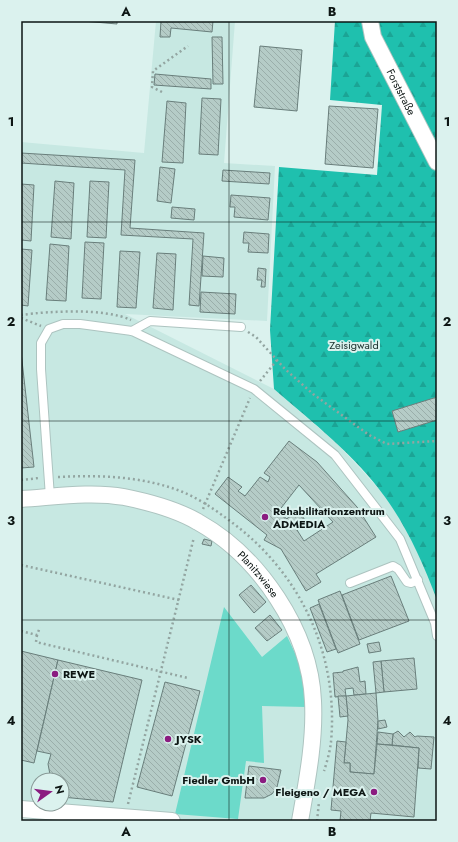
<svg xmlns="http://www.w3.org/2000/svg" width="458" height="842" viewBox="0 0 458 842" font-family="Jost,sans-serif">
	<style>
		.built { fill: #c7e8e2; fill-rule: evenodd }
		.grass { fill: #6cdaca }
		.forest { fill: url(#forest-firs) }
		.building { fill: url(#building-back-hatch); stroke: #697e7b; fill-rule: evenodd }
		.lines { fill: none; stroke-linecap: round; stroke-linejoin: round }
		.service-casing { stroke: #adc4c0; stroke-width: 10 }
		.minor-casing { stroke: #adc4c0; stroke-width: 18 }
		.path { stroke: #93a5a1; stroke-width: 2.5; stroke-dasharray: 2 3; stroke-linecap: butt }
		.service { stroke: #fff; stroke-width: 8 }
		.minor { stroke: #fff; stroke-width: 16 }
		.grid { fill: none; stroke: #0d1614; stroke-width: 1; stroke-opacity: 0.55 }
		.poi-dot { fill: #8b1c80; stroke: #dbf2ee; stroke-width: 1.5 }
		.labels { text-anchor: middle; stroke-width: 4; stroke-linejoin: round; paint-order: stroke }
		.street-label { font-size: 11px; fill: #0d1614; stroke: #dbf2ee }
		.park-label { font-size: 11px; fill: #172e2b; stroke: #dbf2ee }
		.poi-label { font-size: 11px; font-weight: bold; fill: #0d1614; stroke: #dbf2ee; text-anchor: start }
		.neatline { fill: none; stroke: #0d1614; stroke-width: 1.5 }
		.grid-label { font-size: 13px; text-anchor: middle; font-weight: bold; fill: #0d1614 }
	</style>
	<defs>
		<pattern id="forest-firs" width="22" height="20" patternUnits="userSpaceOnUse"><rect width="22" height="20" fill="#1fc0ae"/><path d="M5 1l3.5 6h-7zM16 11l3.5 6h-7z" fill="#1ba495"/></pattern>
		<pattern id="building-back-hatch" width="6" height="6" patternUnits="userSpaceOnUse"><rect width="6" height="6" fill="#b5ccc7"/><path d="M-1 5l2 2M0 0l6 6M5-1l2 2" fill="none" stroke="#9aaeaa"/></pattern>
	</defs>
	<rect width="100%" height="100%" fill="#dbf2ee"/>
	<path class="built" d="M 156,21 L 235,21 L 224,163 L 275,166 L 267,321 L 125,314 L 274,389 L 335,442 L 359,467 L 385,496 L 407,530 L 425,568 L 437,600 L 437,821 L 101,821 L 21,816 L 21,142 L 144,153 ZM 38,780 L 62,780 L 62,804 L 38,804 Z"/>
	<path class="grass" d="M 224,607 L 262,657 L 287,636 L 302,668 L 306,707 L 262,706 L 264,763 L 246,761 L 238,819 L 175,814 Z"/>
	<path class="forest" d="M 335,21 L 437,21 L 437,600 C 423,563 408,529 385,497 C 356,456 312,422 274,389 L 270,330 L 279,167 L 377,175 L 382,105 L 330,100 Z"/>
	<g class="building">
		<path d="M 83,21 L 117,21 L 117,24 Z"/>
		<path d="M 161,21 L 213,21 L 212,32 L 171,28 L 170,37 L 160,37 Z"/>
		<path d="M 212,37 L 222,37 L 223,84 L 213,84 Z"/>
		<path d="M 260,46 L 302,50 L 297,111 L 254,107 Z"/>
		<path d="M 155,74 L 211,79 L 211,89 L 154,85 Z"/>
		<path d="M 202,98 L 221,99 L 218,155 L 199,154 Z"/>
		<path d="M 167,101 L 186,103 L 183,163 L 162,162 Z"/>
		<path d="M 329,106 L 378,109 L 373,168 L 325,164 Z"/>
		<path d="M 21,153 L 135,160 L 130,228 L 204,233 L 199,306 L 189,305 L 193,239 L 121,235 L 125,170 L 21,163 Z"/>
		<path d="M 160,167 L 175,169 L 171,203 L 157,201 Z"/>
		<path d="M 223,170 L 270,173 L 269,184 L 222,181 Z"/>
		<path d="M 55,181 L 74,183 L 71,239 L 51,237 Z"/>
		<path d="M 90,181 L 109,182 L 106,238 L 87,237 Z"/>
		<path d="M 21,184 L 34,185 L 31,241 L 21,240 Z"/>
		<path d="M 231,195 L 270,198 L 268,220 L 234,217 L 235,207 L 230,207 Z"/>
		<path d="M 172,207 L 195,209 L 194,220 L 171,218 Z"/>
		<path d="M 244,232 L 269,234 L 268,253 L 248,252 L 249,243 L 243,243 Z"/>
		<path d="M 85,242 L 104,243 L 101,299 L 82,298 Z"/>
		<path d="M 50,244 L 69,246 L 66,301 L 46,300 Z"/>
		<path d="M 21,249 L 32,250 L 28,306 L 21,305 Z"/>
		<path d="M 120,251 L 140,252 L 136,308 L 117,307 Z"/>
		<path d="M 157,253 L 176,254 L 173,310 L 153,308 Z"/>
		<path d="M 203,256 L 224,258 L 223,277 L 202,276 Z"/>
		<path d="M 258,268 L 266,269 L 265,287 L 261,287 L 262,280 L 257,280 Z"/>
		<path d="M 201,292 L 236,294 L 235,314 L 200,312 Z"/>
		<path d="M 21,352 L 34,467 L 21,468 Z"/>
		<path d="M 437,397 L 437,420 L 398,432 L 392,411 Z"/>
		<path d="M 289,441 L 317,462 L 357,507 L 376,537 L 316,574 L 321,582 L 306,591 L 281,549 L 264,540 L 267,535 L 215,494 L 228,477 L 242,487 L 238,491 L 245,496 L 260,477 L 268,482 L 270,477 L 264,473 ZM 299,485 L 333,522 L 304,541 L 297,530 L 308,524 L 302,516 L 295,509 L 287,519 L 278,512 Z"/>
		<path d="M 204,539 L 212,541 L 211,546 L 202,544 Z"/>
		<path d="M 391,576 L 409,621 L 359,640 L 342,595 Z"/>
		<path d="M 251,585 L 266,602 L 254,613 L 239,595 Z"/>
		<path d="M 340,591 L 360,644 L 338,653 L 318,600 Z"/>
		<path d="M 319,604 L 336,649 L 327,652 L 310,608 Z"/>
		<path d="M 270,615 L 282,630 L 267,641 L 255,628 Z"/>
		<path d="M 379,642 L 381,651 L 369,653 L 367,644 Z"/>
		<path d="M 21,651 L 58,660 L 34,763 L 21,760 Z"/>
		<path d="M 414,658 L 417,689 L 384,692 L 381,661 Z"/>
		<path d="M 58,660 L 142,680 L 113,802 L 62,797 L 62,780 L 51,780 L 48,764 L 51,754 L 37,751 Z"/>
		<path d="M 381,661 L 384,692 L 376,693 L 373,662 Z"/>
		<path d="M 358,667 L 360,682 L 365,681 L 366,694 L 354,695 L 353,688 L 345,689 L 346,696 L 335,697 L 333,673 L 343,672 L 343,671 Z"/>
		<path d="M 165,682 L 200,691 L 172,796 L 137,787 Z"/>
		<path d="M 376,693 L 378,721 L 374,774 L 350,772 L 350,763 L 344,763 L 348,720 L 346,696 Z"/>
		<path d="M 338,696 L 346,696 L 348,716 L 340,717 Z"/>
		<path d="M 385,720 L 387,727 L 378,729 L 378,721 Z"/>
		<path d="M 398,731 L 404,737 L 410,732 L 415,737 L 417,736 L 434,737 L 431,769 L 418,768 L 419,748 L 392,745 L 393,734 Z"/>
		<path d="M 378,732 L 393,734 L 392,745 L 377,744 Z"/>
		<path d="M 337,741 L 346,742 L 344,763 L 350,763 L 350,772 L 374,774 L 377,744 L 419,748 L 414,817 L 371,813 L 370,821 L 340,821 L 341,811 L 331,810 Z"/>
		<path d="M 249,766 L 281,770 L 277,787 L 272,794 L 264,798 L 245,798 Z"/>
	</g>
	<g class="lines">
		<defs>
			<g id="service">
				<path d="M 132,331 L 150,321 L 241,327"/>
				<path d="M 50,497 L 41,369 L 41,343 L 49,329 L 63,324 L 80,324 L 132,331 L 254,389 L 335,455 L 400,539 L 435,623 L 437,636"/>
				<path d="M 350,583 L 393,566 L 398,569 L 407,582 L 411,583 L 418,580"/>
			</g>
			<g id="minor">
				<path id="s1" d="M 370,21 L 373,37 L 437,162"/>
				<path id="s2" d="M 21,499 C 54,497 91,491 124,497 C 149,502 176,509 198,522 C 259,556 310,631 313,701 C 315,741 307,781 300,821"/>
				<path d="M 21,809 L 172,821"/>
			</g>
		</defs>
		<use href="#service" class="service-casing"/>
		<use href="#minor" class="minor-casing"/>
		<g class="path">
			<path d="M 162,92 L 152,87 L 153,71 L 188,46"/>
			<path d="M 21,315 C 50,311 105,308 131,320"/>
			<path d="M 21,318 L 41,326"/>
			<path d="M 248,332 L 256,337 L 285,369 L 313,394 L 369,435 L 387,444 L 437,441"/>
			<path d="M 260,381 L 277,360"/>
			<path d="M 58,477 C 98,475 137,476 175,489 C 195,496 213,508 230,521 C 300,572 339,654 331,742 C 330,751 327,762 324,771"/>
			<path d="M 21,480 L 39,478"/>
			<path d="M 203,509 L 250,398"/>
			<path d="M 21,565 L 179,600"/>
			<path d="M 21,631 L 37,635 L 40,627"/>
			<path d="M 37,635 L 36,642 L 188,678"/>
			<path d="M 128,804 L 194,537"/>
			<path d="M 317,821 L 319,802"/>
		</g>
		<use href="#service" class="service"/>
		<use href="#minor" class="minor"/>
	</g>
	<path class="grid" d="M 229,21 L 229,821M 21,222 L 437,222M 21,421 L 437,421M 21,620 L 437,620"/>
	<g class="poi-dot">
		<circle cx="265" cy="517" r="4"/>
		<circle cx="55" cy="674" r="4"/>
		<circle cx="168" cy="739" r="4"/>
		<circle cx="263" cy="780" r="4"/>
		<circle cx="374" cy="792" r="4"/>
	</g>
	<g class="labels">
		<g class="street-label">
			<text dy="4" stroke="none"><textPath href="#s1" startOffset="78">Forststraße</textPath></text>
			<text dy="4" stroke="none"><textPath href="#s2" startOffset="262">Planitzwiese</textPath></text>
		</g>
		<g class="park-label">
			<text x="354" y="349">Zeisigwald</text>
		</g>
		<g class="poi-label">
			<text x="273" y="515">Rehabilitationzentrum<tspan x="273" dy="13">ADMEDIA</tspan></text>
			<text x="63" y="678">REWE</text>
			<text x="176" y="743">JYSK</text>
			<text x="255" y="784" text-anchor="end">Fiedler GmbH</text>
			<text x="366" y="796" text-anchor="end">Fleigeno / MEGA</text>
		</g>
	</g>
	<rect width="458" height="842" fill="none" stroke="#dbf2ee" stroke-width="44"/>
	<g transform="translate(50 792) rotate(76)"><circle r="19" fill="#dbf2ee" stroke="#899a97"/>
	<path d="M0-3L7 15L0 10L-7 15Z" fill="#8b1c80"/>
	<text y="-6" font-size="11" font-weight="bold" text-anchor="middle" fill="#0d1614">N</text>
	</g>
	<rect x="22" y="22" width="414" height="798" class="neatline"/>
	<g class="grid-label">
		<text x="126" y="16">A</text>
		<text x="332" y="16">B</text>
		<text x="11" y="126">1</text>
		<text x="447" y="126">1</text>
		<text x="11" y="326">2</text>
		<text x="447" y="326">2</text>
		<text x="11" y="525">3</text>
		<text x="447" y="525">3</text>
		<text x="11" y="725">4</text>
		<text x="447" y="725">4</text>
		<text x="126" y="836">A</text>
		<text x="332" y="836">B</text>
	</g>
</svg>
